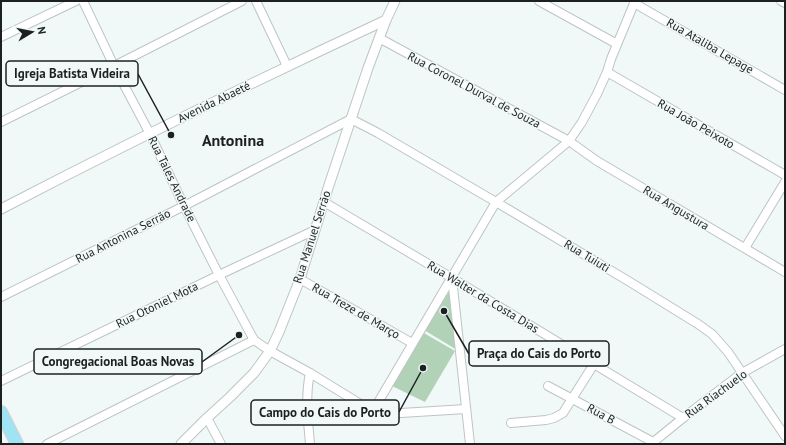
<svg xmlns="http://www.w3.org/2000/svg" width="786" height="445" viewBox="0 0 786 445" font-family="'PT Sans',sans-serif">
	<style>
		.green { fill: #b2d2b8 }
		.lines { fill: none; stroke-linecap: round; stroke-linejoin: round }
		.minor-casing { stroke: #bdc4c4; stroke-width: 10 }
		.tertiary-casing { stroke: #bdc4c4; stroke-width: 11 }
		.primary-casing { stroke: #d2d2d2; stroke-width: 14 }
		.minor { stroke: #fff; stroke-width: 8 }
		.tertiary { stroke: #fff; stroke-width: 9 }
		.primary { stroke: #9fe3f4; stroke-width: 12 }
		.labels { text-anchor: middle; stroke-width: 3; stroke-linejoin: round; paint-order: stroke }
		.street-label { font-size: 12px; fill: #1d2020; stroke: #f1f8f8 }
		.district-label { font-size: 16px; font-weight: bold; fill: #1d2020; stroke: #f1f8f8 }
		.leader { fill: none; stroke: #1d2020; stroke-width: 1.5 }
		.callout-dot { fill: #1d2020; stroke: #f1f8f8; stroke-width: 1.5 }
		.callout { fill: #f1f8f8; stroke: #1d2020; stroke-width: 1.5 }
		.callout-label { font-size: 13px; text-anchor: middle; font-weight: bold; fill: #1d2020 }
	</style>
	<rect width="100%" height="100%" fill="#f1f8f8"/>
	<g class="green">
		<path d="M 449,292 L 457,350 L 424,330 Z"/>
		<path d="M 422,332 L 455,351 L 425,402 L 390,385 Z"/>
	</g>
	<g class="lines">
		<defs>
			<g id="minor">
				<path d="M 83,1 L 114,66 L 150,134 L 184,206 L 219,275 L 254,340 L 270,351 L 310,373 L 362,405 L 373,411 L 385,413 L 401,413 L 466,409"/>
				<path d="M 256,1 L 287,66"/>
				<path d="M 539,1 L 617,44"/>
				<path d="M 781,1 L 785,3"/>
				<path d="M 634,3 L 785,90"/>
				<path d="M 1,37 L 76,1"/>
				<path d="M 379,38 L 569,141 L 597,161 L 785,272"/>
				<path d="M 607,72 L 785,175"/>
				<path d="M 1,122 L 114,66 L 242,1"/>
				<path d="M 324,202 L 452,278 L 683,418"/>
				<path d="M 745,248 L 785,182"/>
				<path d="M 452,278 L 470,444"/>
				<path d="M 300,279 L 412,343"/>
				<path d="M 1,297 L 184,206 L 351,119 L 378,133 L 496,202 L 630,282 L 698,324 L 712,334 L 728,352 L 785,436"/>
				<path d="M 1,381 L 219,275 L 315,230"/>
				<path d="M 548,386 L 653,442"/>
				<path d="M 373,411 L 496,202 L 569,141 L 582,122 L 597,94 L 607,72 L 611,59 L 635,1"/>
				<path d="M 207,418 L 221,444"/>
				<path d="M 511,423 L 546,420 L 554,418 L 563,413 L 594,364"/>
				<path d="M 47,444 L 254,340"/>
				<path d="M 310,444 C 308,421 305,396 310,373"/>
				<path d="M 651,444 L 683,418 L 742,373 L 785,349"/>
			</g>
			<g id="tertiary">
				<path d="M 1,209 C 128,143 257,80 386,20"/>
				<path d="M 181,444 L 207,418 L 230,397 L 254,373 L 270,351 L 279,332 L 300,279 L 329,185 L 368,68 L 386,20 L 395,1"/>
			</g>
			<path id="primary" d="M 1,412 L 17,444"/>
		</defs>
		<use href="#minor" class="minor-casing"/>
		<use href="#tertiary" class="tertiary-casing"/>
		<use href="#primary" class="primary-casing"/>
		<use href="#minor" class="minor"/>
		<use href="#tertiary" class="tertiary"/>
		<use href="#primary" class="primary"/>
	</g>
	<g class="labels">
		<g class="street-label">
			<text transform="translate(710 46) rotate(30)" y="4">Rua Ataliba Lepage</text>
			<text transform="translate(474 90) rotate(28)" y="4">Rua Coronel Durval de Souza</text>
			<text transform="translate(214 102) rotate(-26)" y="4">Avenida Abaeté</text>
			<text transform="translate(696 124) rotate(30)" y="4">Rua João Peixoto</text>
			<text transform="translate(172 179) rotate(64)" y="4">Rua Tales Andrade</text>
			<text transform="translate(676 208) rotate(31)" y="4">Rua Angustura</text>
			<text transform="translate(123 236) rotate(-27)" y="4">Rua Antonina Serrão</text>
			<text transform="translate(312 237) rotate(-72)" y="4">Rua Manuel Serrão</text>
			<text transform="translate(587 256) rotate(31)" y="4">Rua Tuiuti</text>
			<text transform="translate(483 297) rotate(31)" y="4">Rua Walter da Costa Dias</text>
			<text transform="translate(157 305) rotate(-26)" y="4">Rua Otoniel Mota</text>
			<text transform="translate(356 311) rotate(30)" y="4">Rua Treze de Março</text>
			<text transform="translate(716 394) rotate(-36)" y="4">Rua Riachuelo</text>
			<text transform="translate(601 414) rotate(28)" y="4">Rua B</text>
		</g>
		<g class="district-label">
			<text x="233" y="146">Antonina</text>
		</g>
	</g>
	<path class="leader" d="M171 135L138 74M444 311L469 354M239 335L202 362M423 368L399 412"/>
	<g class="callout-dot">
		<circle cx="171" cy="135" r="4"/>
		<circle cx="444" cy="311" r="4"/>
		<circle cx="239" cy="335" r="4"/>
		<circle cx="423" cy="368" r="4"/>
	</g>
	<g class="callout">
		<rect x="6" y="61" width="132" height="25" rx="4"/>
		<rect x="469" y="341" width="140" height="25" rx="4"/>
		<rect x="34" y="349" width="168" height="25" rx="4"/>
		<rect x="251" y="400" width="148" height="25" rx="4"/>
	</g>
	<g class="callout-label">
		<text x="72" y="78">Igreja Batista Videira</text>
		<text x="539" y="358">Praça do Cais do Porto</text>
		<text x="118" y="366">Congregacional Boas Novas</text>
		<text x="325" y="417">Campo do Cais do Porto</text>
	</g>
	<rect width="786" height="445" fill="none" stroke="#1d2020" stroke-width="4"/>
	<g transform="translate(32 32) rotate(80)" stroke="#f1f8f8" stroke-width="3" paint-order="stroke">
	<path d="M0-3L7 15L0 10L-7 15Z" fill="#1d2020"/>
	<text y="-6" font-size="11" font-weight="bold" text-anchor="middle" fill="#1d2020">N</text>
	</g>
</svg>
